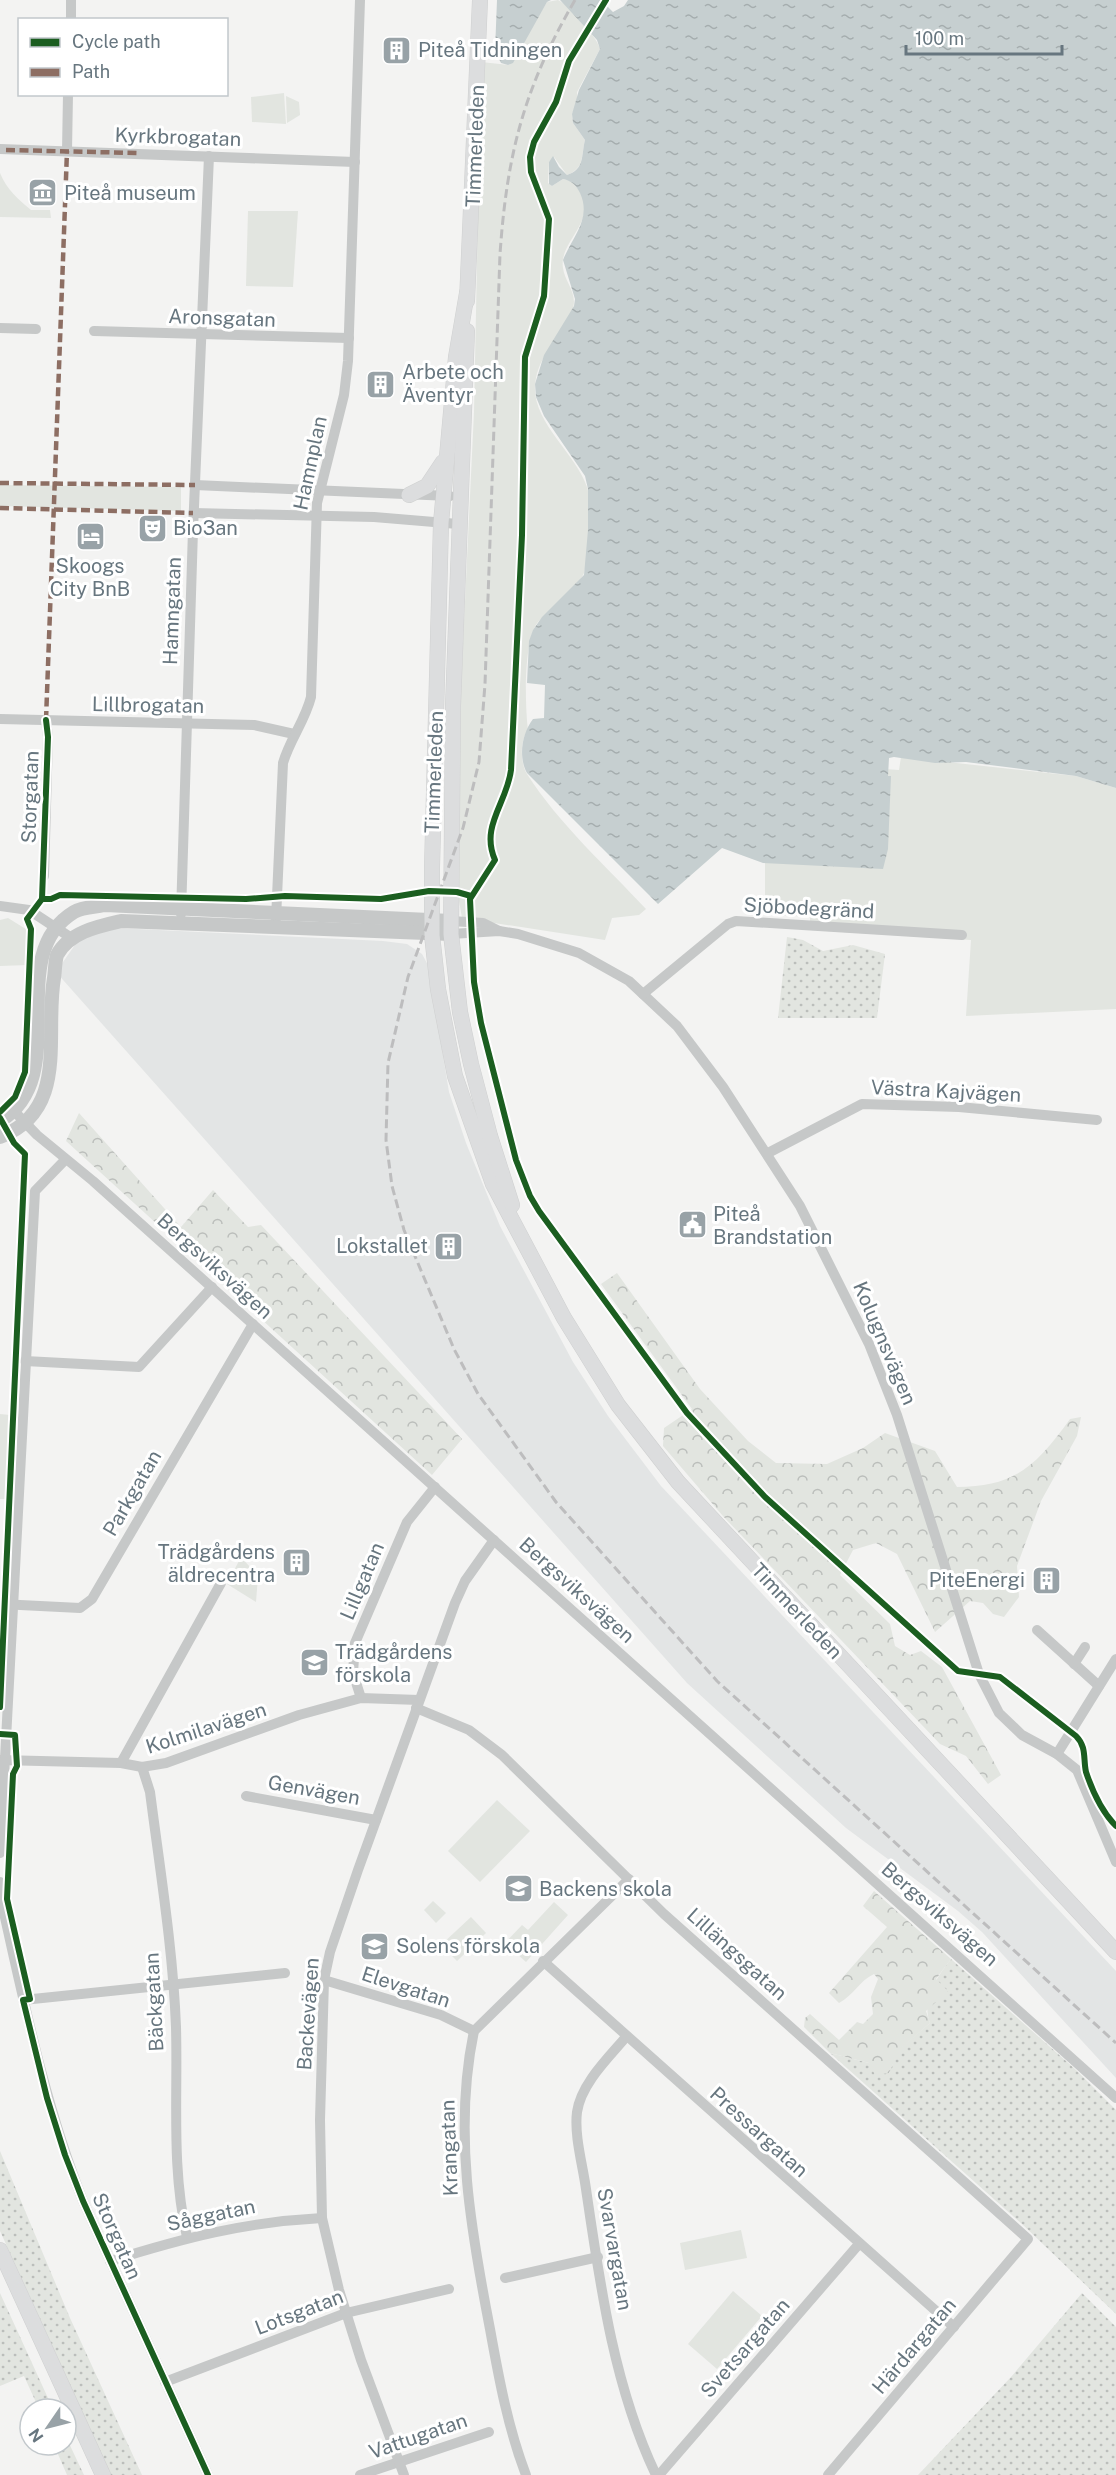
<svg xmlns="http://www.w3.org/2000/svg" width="1116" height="2475" viewBox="0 0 1116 2475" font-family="'Public Sans',sans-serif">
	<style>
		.built { fill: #e3e5e5 }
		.grass { fill: url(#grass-dots) }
		.forest { fill: url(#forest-crowns) }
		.park { fill: #e2e5e0 }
		.water { fill: url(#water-ripples) }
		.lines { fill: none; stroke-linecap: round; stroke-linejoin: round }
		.secondary-casing { stroke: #cfd0d0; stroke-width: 16 }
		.minor { stroke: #c6c8c8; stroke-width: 10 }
		.tertiary { stroke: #c6c8c8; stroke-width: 14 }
		.secondary { stroke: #dcddde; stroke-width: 15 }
		.rail { stroke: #bdbdbe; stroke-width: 3; stroke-dasharray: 9 4.5; stroke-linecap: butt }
		.quiet { stroke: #8d6e63; stroke-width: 4.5; stroke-dasharray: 9 4.5; stroke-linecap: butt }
		.cycleway-casing { stroke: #fff; stroke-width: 10 }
		.cycleway { stroke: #1b5e20; stroke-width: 6 }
		.labels { text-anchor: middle; stroke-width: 6; stroke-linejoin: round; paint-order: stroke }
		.poi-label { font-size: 20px; fill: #67767f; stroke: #fff; text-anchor: start }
		.street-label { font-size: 20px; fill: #67767f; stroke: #fff }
	</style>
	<defs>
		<pattern id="grass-dots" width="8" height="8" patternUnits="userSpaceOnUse" patternTransform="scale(1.5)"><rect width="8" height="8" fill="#e2e5e0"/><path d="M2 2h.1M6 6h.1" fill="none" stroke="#bbbebb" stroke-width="1.8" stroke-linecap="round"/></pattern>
		<pattern id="forest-crowns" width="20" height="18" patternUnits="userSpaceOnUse" patternTransform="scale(1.5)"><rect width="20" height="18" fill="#e2e5e0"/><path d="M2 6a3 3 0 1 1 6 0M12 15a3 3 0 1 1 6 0" fill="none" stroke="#bbbebb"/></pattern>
		<pattern id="water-ripples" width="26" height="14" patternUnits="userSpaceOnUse" patternTransform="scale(1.5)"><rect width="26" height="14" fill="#c6cfd0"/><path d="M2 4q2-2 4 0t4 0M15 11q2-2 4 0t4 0" fill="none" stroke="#a5adae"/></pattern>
	</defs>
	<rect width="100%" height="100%" fill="#f3f3f2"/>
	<path class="built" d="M 117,928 L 383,941 L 407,944 L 422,954 L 428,965 L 449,1092 L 466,1143 L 500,1226 L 573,1362 L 608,1416 L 661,1486 L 1116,1971 L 1116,2078 L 982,1932 L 958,1911 L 846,1828 L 687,1683 L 56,972 L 77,942 L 96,931 Z"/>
	<g class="grass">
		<path d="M 787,937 L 803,940 L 823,951 L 853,945 L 885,954 L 877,1018 L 778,1018 Z"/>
		<path d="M 951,1959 L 1075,2069 L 1116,2110 L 1116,2314 L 1022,2224 L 830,2053 L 869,2063 L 889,2073 L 898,2050 L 930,2023 C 921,2000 937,1977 951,1959 Z"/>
		<path d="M 0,2151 L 70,2318 L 142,2475 L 111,2475 L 0,2231 Z"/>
		<path d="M 0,2293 L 53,2409 L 39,2409 L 24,2376 L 0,2386 Z"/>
		<path d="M 1082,2293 L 1116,2327 L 1116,2475 L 918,2475 L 1011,2377 Z"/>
		<path d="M 66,2437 L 84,2475 L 67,2475 L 54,2445 L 66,2445 Z"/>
	</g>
	<g class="forest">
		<path d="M 79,1113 L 181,1227 L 213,1190 L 248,1227 L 261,1225 L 462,1439 L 432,1475 L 66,1141 Z"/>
		<path d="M 617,1273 L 700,1389 L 748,1441 L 776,1463 L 827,1464 L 863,1448 L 885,1433 L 935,1451 L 957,1487 C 1015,1487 1037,1465 1070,1419 L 1081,1417 L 1077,1436 L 1041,1501 L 1017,1566 L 1019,1597 L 1004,1617 L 993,1614 L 983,1603 L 970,1601 L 935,1632 L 897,1554 L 876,1543 L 853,1550 L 840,1575 L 890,1624 L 895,1646 L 910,1655 L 921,1651 L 942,1667 L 1001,1775 L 988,1784 L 966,1756 L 940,1744 L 722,1515 L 663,1446 L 664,1428 L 692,1409 L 601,1284 Z"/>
		<path d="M 874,1891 L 951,1959 L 936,1979 L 948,1991 L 926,2011 L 930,2023 L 899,2050 L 889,2073 L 875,2075 L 869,2063 L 830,2053 L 804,2027 L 805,2018 L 810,2014 L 839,2040 L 857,2022 L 863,2024 L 873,2014 L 871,1997 L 878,1979 L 874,1974 C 859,1981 854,1995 839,2003 L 829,1993 L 887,1927 L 863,1906 Z"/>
	</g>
	<g class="park">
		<path d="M 558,0 C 569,5 598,38 600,49 L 577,92 L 577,102 L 572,114 L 573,123 L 585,140 C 581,156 585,168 567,175 L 554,157 L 549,162 L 548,183 L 552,186 L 563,179 L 571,181 C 608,217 558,238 563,268 C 565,283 579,294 572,311 C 563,335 541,352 536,378 C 527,419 575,451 587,487 C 593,504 589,555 584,573 C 581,583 547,612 538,622 C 523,640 525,706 528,730 C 520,740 520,763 527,774 C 559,824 606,866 646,909 L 639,915 L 612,918 L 605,940 L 462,918 L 459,901 L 460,707 L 474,412 L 481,62 L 509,65 L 547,2 Z"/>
		<path d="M 284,93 L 286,124 L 252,122 L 251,97 Z"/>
		<path d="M 286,96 L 299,102 L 300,115 L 287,123 Z"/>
		<path d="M 0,173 C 7,190 18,199 31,210 L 50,210 L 51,218 L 0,217 Z"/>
		<path d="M 248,211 L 298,211 L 293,287 L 246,286 Z"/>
		<path d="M 0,485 L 181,487 L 181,511 L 0,506 Z"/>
		<path d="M 901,757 L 1076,776 L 1116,788 L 1116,1009 L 966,1016 L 971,940 L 810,930 L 810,917 L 765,914 L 765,858 L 884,769 L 899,770 Z"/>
		<path d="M 8,918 L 29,931 L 28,965 L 0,966 L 0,920 Z"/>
		<path d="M 0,1414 L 10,1415 L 7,1499 L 0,1499 Z"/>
		<path d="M 241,1557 L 258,1576 L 256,1602 L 227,1584 Z"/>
		<path d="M 497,1800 L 530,1831 L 480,1882 L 448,1851 Z"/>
		<path d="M 433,1901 L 446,1913 L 436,1923 L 424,1910 Z"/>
		<path d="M 554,1902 L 568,1915 L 526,1962 L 505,1943 L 522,1925 L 528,1930 Z"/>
		<path d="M 471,1917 L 486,1933 L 457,1961 L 441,1945 Z"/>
		<path d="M 741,2230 L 747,2258 L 685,2270 L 680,2243 Z"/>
		<path d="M 733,2291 L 762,2316 L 717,2369 L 688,2344 Z"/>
	</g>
	<g class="water">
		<path d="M 497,0 L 551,0 L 547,2 L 513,63 L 508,65 L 501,63 L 495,51 Z"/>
		<path d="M 560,0 L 601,0 L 613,12 L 624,6 L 628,0 L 1116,0 L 1116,788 L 1076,776 L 966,762 L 935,763 L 894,757 L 889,758 L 888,776 L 891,776 L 888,849 L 883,869 L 763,863 L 722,848 L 658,904 L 527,773 C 518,757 522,733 533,719 L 544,718 L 545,685 L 527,683 L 529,641 L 533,630 L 542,617 L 584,575 L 588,530 L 588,489 L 585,476 L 544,416 L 536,397 L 535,384 L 544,355 L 574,306 L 575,299 L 563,260 C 572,237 592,219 580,193 C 576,185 572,181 563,179 L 552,186 L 549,184 L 549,162 L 553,156 L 559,167 L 567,175 C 585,169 581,156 585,140 L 573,123 L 572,114 L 579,90 L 600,49 L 597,40 Z"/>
	</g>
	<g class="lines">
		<defs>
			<g id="secondary">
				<path d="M 467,293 L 456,357 L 441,523 L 432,868 L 432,935 L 438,989 L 455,1076 L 493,1184 L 564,1318 L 618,1405 L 678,1482 L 1116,1952"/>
				<path d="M 467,301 L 480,0"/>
				<path d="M 467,331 L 453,706 L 451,934 L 460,1012 L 471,1064 L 490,1136 L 512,1205"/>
				<path d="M 409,495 L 427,486 L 443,462"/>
				<path d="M 0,2250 L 103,2475"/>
			</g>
		</defs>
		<use href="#secondary" class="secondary-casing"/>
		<g class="minor">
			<path d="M 71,20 L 71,0"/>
			<path d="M 0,149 L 355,162"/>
			<path d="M 67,151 L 68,94"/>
			<path d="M 0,328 L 36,329"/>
			<path d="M 94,331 L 349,338"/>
			<path d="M 195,485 L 450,496"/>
			<path d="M 193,513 L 374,517 L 458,524"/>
			<path d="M 0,719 L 254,725 L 294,734"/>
			<path d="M 44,876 L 48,737 L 46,720"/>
			<path d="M 0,906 L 29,910 L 73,939"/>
			<path d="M 181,914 L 193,530 L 209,156"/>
			<path d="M 276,919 L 283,763 C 290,739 305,721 311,697 L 317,503 L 344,395 L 348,361 L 360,0"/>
			<path d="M 451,921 L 483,923 L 499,931"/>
			<path d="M 451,934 L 499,931 L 518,934 L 579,953 L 629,981 L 677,1026 L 723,1087 L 800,1206 L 869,1344 L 897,1415 L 979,1674 L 999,1713 L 1022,1735 L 1057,1754 L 1077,1770 L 1116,1862"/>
			<path d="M 643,994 L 728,924 L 736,921 L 962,935"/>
			<path d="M 14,1111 L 37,1135 L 93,1181 L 1116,2098"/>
			<path d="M 768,1153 L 862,1104 L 959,1107 L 1097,1120"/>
			<path d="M 25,1361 L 139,1367 L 212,1287"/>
			<path d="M 0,1604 L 80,1608 L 92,1599 L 253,1324"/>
			<path d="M 1037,1630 L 1099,1686"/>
			<path d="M 1074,1664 L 1085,1647"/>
			<path d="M 361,1698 L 353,1673 L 355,1643 L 407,1522 L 435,1487"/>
			<path d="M 416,1708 L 469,1730 L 502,1755 L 664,1914 L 1028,2239 L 828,2475"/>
			<path d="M 1057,1754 L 1116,1659"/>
			<path d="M 0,1760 L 121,1763 L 142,1767 L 166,1763 L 299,1715 L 361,1698 L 419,1700"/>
			<path d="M 121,1763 L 221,1583"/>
			<path d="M 142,1767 L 150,1792 C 160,1870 173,1949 176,2027 C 178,2097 171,2168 187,2237"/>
			<path d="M 246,1796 L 376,1820"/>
			<path d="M 0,1853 L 35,1191 L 65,1160"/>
			<path d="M 0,1882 L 4,1913 C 26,2011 46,2108 83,2201 L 208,2475"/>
			<path d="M 543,1961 L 954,2327"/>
			<path d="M 324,1980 L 441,2015 L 474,2031"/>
			<path d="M 23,2000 L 285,1973"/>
			<path d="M 626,2037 C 608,2058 581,2084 577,2112 C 574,2136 583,2166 586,2189 C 600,2285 614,2387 656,2475"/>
			<path d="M 110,2261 C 184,2238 244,2222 322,2218"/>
			<path d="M 505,2278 L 598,2257"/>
			<path d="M 165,2382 L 346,2313 L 449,2289"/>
			<path d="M 360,2475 L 489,2432"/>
			<path d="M 404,2475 L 361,2360 L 339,2290 L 322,2218 L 320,2120 L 324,1980 L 330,1952 L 358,1870 L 455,1603 L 465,1581 L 494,1540"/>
			<path d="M 526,2475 C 508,2428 499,2379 490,2329 C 471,2231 453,2131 474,2031 L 629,1879"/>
			<path d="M 659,2475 L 859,2244"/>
		</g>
		<g class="tertiary">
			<path d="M 0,1121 C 75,1075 1,956 74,912 C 82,907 96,907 105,905 L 451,921"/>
			<path d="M 0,1137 C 70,1110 44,1035 54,978 C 55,972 55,961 57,955 C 69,932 99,926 121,921 L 451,934"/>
		</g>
		<use href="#secondary" class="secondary"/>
		<path class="rail" d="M 575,0 C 524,88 507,153 500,254 L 485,684 L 479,762 L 463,828 L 408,977 L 388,1063 L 386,1140 L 392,1186 L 404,1230 L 454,1349 L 478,1394 L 556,1502 L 717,1681 L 1116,2043"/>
		<g class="quiet">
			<path d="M 6,150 L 138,153"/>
			<path d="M 0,483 L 195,485"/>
			<path d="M 0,508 L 193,513"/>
			<path d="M 46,720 L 67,151"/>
		</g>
		<defs>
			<g id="cycleway">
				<path d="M 606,0 L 569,61 L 556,102 L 534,142 L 530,157 L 531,172 L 549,219 L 544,296 L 525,357 L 522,535 L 511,770 C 507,803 480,826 495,860 L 470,899 L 474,982 L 481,1023 L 516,1160 L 530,1196 L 539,1211 L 687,1413 L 765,1497 L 958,1671 L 1000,1677 L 1076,1736 C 1087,1747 1083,1759 1086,1772 C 1092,1790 1102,1812 1116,1826"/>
				<path d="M 42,899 L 51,899 L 60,895 L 246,899 L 285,896 L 381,899 L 429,891 L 457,892 L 471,896"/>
				<path d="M 0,1112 L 15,1097 L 25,1072 L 31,929 L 27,919 L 42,899 L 48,737 L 46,720"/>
				<path d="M 0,1118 L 14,1143 L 25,1154 L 0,1707"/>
				<path d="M 0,1734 L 15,1735 L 17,1766 L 13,1774 L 7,1899 L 30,1999 L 23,2000 L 47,2098 L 65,2155 L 83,2201 L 208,2475"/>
			</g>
		</defs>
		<use href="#cycleway" class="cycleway-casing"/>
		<use href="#cycleway" class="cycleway"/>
	</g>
	<defs>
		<symbol id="building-square" viewBox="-11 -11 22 22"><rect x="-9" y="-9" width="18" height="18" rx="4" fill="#98a2a7" stroke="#fff"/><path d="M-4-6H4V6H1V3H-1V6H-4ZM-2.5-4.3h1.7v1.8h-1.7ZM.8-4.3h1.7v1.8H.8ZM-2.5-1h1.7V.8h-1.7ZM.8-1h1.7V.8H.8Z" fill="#fff"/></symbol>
		<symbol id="museum-square" viewBox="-11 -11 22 22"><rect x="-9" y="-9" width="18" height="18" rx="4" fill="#98a2a7" stroke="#fff"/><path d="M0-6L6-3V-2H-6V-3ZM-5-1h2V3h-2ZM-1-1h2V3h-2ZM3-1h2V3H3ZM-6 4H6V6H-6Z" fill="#fff"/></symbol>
		<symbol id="theatre-square" viewBox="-11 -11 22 22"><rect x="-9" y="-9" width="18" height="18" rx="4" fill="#98a2a7" stroke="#fff"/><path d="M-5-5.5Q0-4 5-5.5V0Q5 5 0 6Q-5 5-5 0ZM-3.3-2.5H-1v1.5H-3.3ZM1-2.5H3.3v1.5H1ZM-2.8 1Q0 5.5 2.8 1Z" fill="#fff"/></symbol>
		<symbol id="hotel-square" viewBox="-11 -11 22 22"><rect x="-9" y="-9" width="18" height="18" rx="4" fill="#98a2a7" stroke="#fff"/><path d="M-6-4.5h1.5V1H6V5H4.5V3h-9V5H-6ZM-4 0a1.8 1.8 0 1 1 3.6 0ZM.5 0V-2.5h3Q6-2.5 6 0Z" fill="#fff"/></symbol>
		<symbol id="civic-square" viewBox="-11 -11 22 22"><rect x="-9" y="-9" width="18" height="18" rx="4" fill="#98a2a7" stroke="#fff"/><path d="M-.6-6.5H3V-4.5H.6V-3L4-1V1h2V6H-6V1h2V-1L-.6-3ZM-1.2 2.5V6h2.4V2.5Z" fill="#fff"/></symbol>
		<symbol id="school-square" viewBox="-11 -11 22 22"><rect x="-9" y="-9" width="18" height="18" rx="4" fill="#98a2a7" stroke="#fff"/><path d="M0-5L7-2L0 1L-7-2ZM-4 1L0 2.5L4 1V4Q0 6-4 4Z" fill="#fff"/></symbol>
	</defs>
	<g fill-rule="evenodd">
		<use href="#building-square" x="380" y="34" width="33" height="33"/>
		<use href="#museum-square" x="26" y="176" width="33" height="33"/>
		<use href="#building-square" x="364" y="368" width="33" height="33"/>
		<use href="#theatre-square" x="136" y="512" width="33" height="33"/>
		<use href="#hotel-square" x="74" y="520" width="33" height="33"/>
		<use href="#civic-square" x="676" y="1208" width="33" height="33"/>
		<use href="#building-square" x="432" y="1230" width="33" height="33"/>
		<use href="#building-square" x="280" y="1546" width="33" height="33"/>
		<use href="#building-square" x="1030" y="1564" width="33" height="33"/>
		<use href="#school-square" x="298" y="1646" width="33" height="33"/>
		<use href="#school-square" x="502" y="1872" width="33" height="33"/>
		<use href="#school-square" x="358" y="1930" width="33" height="33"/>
	</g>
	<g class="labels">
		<g class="poi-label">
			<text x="418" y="57">Piteå Tidningen</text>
			<text x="64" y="200">Piteå museum</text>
			<text x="402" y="379">Arbete och<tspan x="402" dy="23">Äventyr</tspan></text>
			<text x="173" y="535">Bio3an</text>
			<text x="90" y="573" text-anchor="middle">Skoogs<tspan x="90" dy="23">City BnB</tspan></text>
			<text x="713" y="1221">Piteå<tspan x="713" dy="23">Brandstation</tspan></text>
			<text x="428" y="1253" text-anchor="end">Lokstallet</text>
			<text x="275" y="1559" text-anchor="end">Trädgårdens<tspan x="275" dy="23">äldrecentra</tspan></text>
			<text x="1025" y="1587" text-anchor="end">PiteEnergi</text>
			<text x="335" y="1659">Trädgårdens<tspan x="335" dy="23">förskola</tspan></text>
			<text x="539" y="1896">Backens skola</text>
			<text x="396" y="1953">Solens förskola</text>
		</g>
		<g class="street-label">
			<text transform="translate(178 137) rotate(2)" y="7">Kyrkbrogatan</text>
			<text transform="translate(475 146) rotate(-88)" y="7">Timmerleden</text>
			<text transform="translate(222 318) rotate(2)" y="7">Aronsgatan</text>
			<text transform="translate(310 463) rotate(-78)" y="7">Hamnplan</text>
			<text transform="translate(172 611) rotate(-88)" y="7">Hamngatan</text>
			<text transform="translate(148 705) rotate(1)" y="7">Lillbrogatan</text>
			<text transform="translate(434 772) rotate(-88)" y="7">Timmerleden</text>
			<text transform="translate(30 797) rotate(-88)" y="7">Storgatan</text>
			<text transform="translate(809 908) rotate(3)" y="7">Sjöbodegränd</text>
			<text transform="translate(946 1091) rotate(3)" y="7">Västra Kajvägen</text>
			<text transform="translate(215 1266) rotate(42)" y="7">Bergsviksvägen</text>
			<text transform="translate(885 1343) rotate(67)" y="7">Kolugnsvägen</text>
			<text transform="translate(132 1493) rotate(-60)" y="7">Parkgatan</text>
			<text transform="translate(362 1581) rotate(-67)" y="7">Lillgatan</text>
			<text transform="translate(577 1590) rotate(42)" y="7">Bergsviksvägen</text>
			<text transform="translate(797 1611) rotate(47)" y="7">Timmerleden</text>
			<text transform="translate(206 1728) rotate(-18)" y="7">Kolmilavägen</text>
			<text transform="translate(314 1790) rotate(10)" y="7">Genvägen</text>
			<text transform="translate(940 1914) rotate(41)" y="7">Bergsviksvägen</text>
			<text transform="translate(737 1954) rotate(42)" y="7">Lillängsgatan</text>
			<text transform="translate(406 1987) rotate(18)" y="7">Elevgatan</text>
			<text transform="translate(154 2002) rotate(-93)" y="7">Bäckgatan</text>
			<text transform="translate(308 2014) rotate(-86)" y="7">Backevägen</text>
			<text transform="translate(759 2132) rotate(42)" y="7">Pressargatan</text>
			<text transform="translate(449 2148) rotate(-92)" y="7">Krangatan</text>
			<text transform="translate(211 2215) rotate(-12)" y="7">Såggatan</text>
			<text transform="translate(117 2236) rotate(66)" y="7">Storgatan</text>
			<text transform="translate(615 2249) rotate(80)" y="7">Svarvargatan</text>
			<text transform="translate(299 2312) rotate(-21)" y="7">Lotsgatan</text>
			<text transform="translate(914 2346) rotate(-50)" y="7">Härdargatan</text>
			<text transform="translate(745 2348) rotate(-49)" y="7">Svetsargatan</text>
			<text transform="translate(418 2436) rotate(-19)" y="7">Vattugatan</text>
		</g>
	</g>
	<rect x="18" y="18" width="210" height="78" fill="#ffffff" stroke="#c2c8cc" stroke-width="1.5"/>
	<rect x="30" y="38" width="30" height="9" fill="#1b5e20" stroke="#c2c8cc" stroke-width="1.5"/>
	<text x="72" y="48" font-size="18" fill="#67767f">Cycle path</text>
	<rect x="30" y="68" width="30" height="9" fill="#8d6e63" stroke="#c2c8cc" stroke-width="1.5"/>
	<text x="72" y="78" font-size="18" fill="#67767f">Path</text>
	<g transform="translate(48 2427) rotate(235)"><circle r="28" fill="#ffffff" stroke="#c2c8cc" stroke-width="1.5"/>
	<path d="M0-4.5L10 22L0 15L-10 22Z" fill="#98a2a7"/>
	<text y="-9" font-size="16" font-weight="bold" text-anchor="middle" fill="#67767f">N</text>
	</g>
	<path d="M906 45v9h156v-9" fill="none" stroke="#67767f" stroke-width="3"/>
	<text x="915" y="45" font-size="18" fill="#67767f" stroke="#ffffff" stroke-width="4.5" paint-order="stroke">100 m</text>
</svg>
